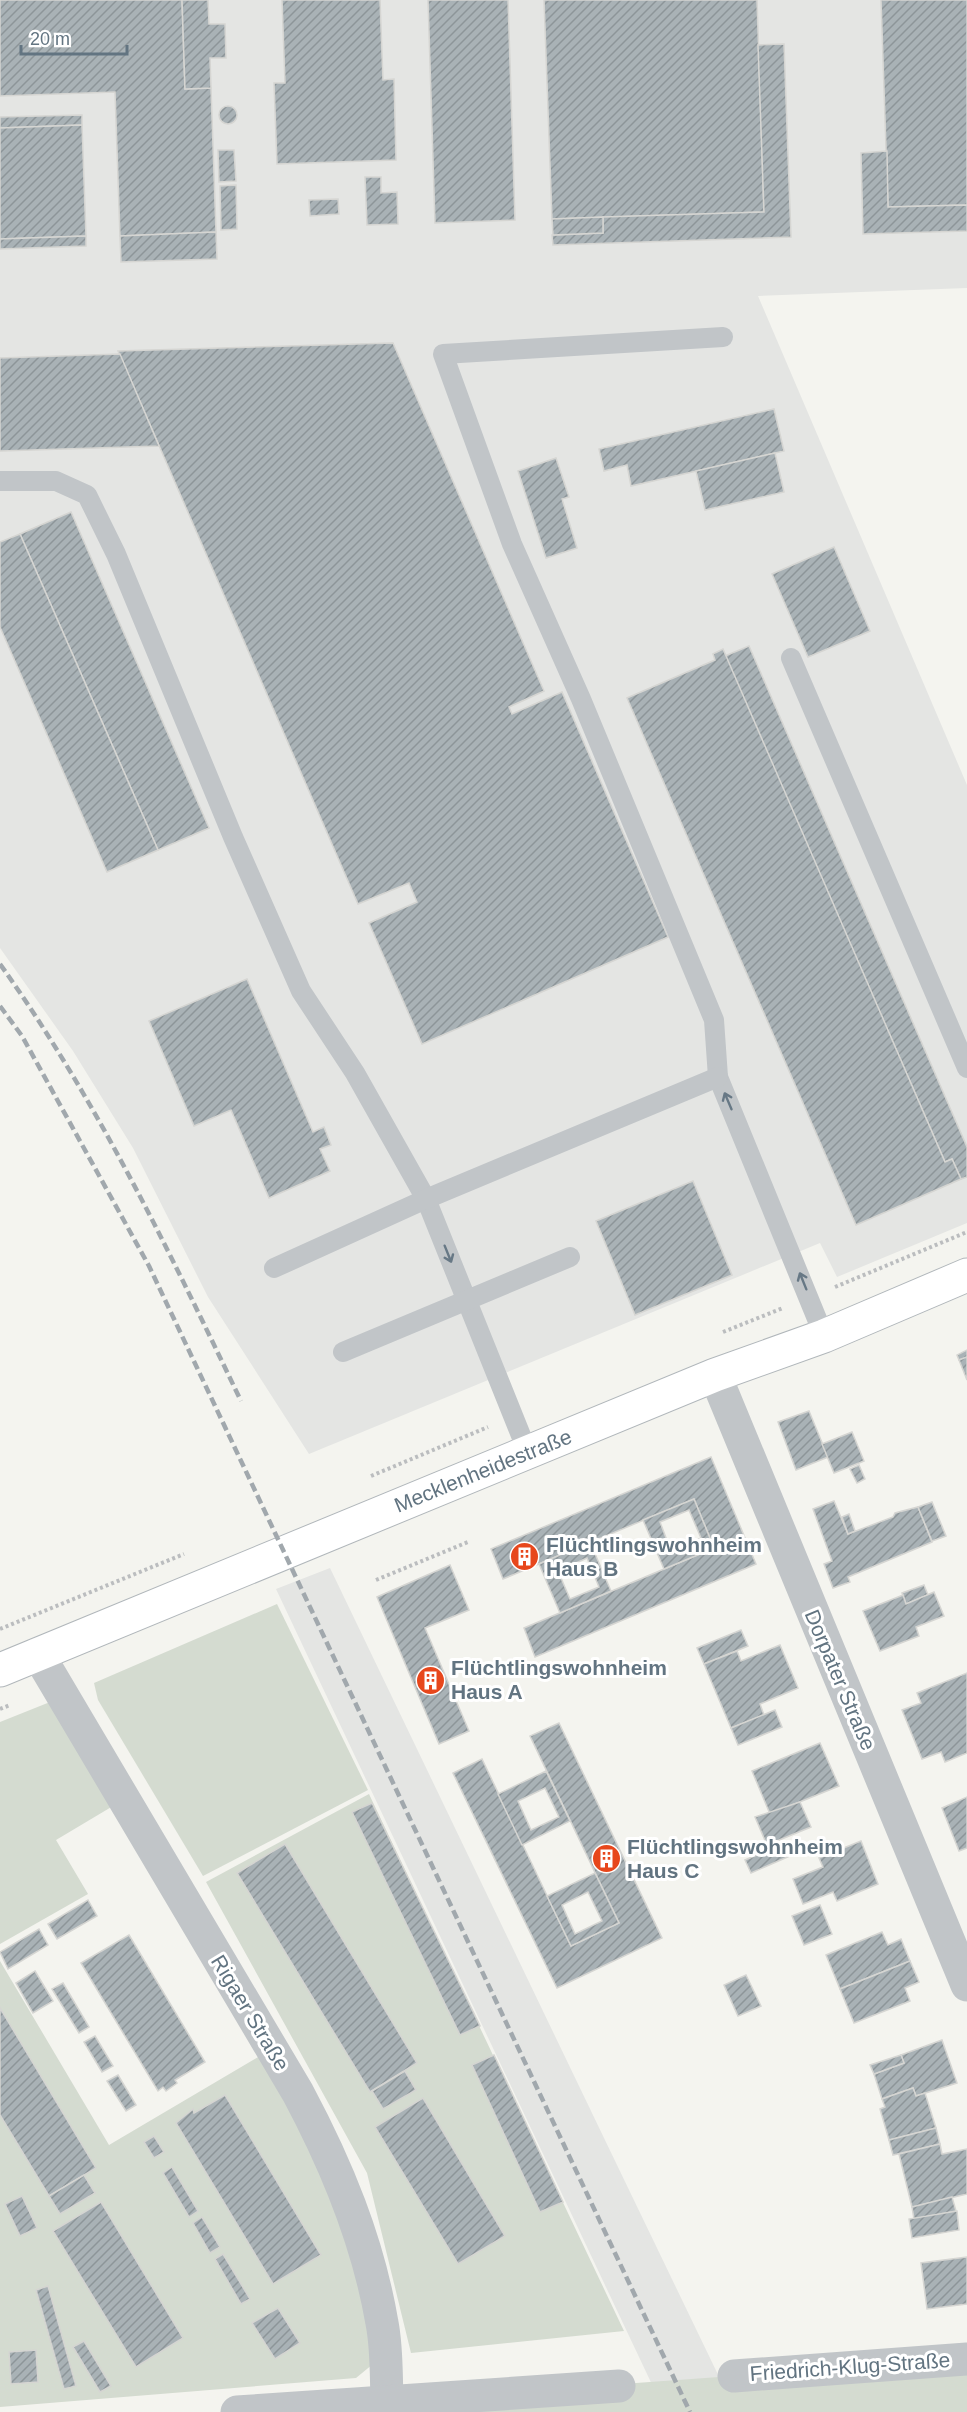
<svg xmlns="http://www.w3.org/2000/svg" width="967" height="2412" viewBox="0 0 967 2412" font-family="Helvetica,sans-serif">
	<style>
		.built { fill: #e4e5e3 }
		.green { fill: #d4dbd0 }
		.building { fill: url(#building-hatch); stroke: #d5d5d2; stroke-width: 1.5; fill-rule: evenodd }
		.lines { fill: none; stroke-linecap: round; stroke-linejoin: round }
		.secondary-casing { stroke: #b1b7bb; stroke-width: 35 }
		.path { stroke: #bbbdbf; stroke-width: 4; stroke-dasharray: 3 3; stroke-linecap: butt }
		.service { stroke: #c1c5c8; stroke-width: 20 }
		.minor { stroke: #c1c5c8; stroke-width: 33 }
		.secondary { stroke: #fff; stroke-width: 33 }
		.rail { stroke: #a1a8ad; stroke-width: 4.5; stroke-dasharray: 9 4.5; stroke-linecap: butt }
		.oneway { stroke: #677885 }
		.labels { text-anchor: middle; stroke-width: 6; stroke-linejoin: round; paint-order: stroke }
		.street-label { font-size: 21px; fill: #627481; stroke: #fff }
		.poi-label { font-size: 21px; font-weight: bold; fill: #627481; stroke: #fff; text-anchor: start }
	</style>
	<defs>
		<pattern id="building-hatch" width="6" height="6" patternUnits="userSpaceOnUse" patternTransform="scale(1.5)"><rect width="6" height="6" fill="#a9b2b6"/><path d="M-1 1l2-2M0 6l6-6M5 7l2-2" fill="none" stroke="#8d9599"/></pattern>
	</defs>
	<rect width="100%" height="100%" fill="#f4f4ef"/>
	<g class="built">
		<path d="M 0,0 L 967,0 L 967,288 L 758,296 L 967,785 L 967,1223 L 837,1277 L 820,1243 L 309,1454 L 208,1297 L 133,1148 L 73,1051 L 0,948 Z"/>
		<path d="M 330,1568 L 604,2138 L 736,2412 L 665,2412 L 276,1589 Z"/>
	</g>
	<g class="green">
		<path d="M 277,1604 L 368,1790 L 203,1876 L 98,1700 L 94,1683 Z"/>
		<path d="M 50,1702 L 113,1806 L 56,1840 L 88,1894 L 0,1944 L 0,1722 Z"/>
		<path d="M 369,1794 L 624,2331 L 411,2353 L 367,2173 L 206,1882 Z"/>
		<path d="M 0,1961 L 109,2145 L 265,2053 L 354,2240 L 373,2364 L 356,2378 L 0,2407 Z"/>
		<path d="M 967,2359 L 967,2412 L 237,2412 Z"/>
	</g>
	<g class="building">
		<path d="M 0,0 L 182,0 L 185,89 L 211,88 L 216,232 L 120,236 L 115,92 L 0,96 Z"/>
		<path d="M 182,0 L 208,0 L 209,24 L 225,24 L 226,58 L 210,58 L 211,88 L 185,89 Z"/>
		<path d="M 282,0 L 380,0 L 383,80 L 394,79 L 396,160 L 277,164 L 274,83 L 285,83 Z"/>
		<path d="M 428,0 L 508,0 L 515,220 L 435,223 Z"/>
		<path d="M 544,0 L 757,0 L 764,212 L 552,219 Z"/>
		<path d="M 881,0 L 967,0 L 967,205 L 888,207 Z"/>
		<path d="M 784,44 L 791,237 L 553,245 L 552,235 L 603,233 L 603,217 L 764,212 L 758,45 Z"/>
		<circle cx="228" cy="115" r="9"/>
		<path d="M 82,115 L 82,125 L 0,128 L 0,117 Z"/>
		<path d="M 82,125 L 86,236 L 0,239 L 0,128 Z"/>
		<path d="M 218,150 L 234,150 L 236,181 L 219,182 Z"/>
		<path d="M 887,151 L 888,207 L 967,205 L 967,231 L 863,234 L 861,153 Z"/>
		<path d="M 365,177 L 381,177 L 381,193 L 397,192 L 398,224 L 367,225 Z"/>
		<path d="M 236,185 L 237,229 L 221,230 L 220,186 Z"/>
		<path d="M 338,199 L 339,214 L 310,216 L 309,200 Z"/>
		<path d="M 603,217 L 603,233 L 553,235 L 552,219 Z"/>
		<path d="M 216,232 L 217,259 L 121,262 L 120,236 Z"/>
		<path d="M 86,236 L 86,246 L 0,249 L 0,239 Z"/>
		<path d="M 393,343 L 544,691 L 509,707 L 512,714 L 562,692 L 668,937 L 422,1044 L 369,923 L 417,902 L 409,883 L 358,904 L 118,351 Z"/>
		<path d="M 120,354 L 159,446 L 0,451 L 0,358 Z"/>
		<path d="M 774,409 L 784,451 L 631,486 L 627,465 L 604,471 L 599,449 Z"/>
		<path d="M 775,453 L 784,492 L 705,510 L 696,471 Z"/>
		<path d="M 556,458 L 569,497 L 562,499 L 577,548 L 546,558 L 518,471 Z"/>
		<path d="M 71,512 L 209,828 L 158,850 L 20,534 Z"/>
		<path d="M 20,534 L 158,850 L 107,872 L 0,627 L 0,542 Z"/>
		<path d="M 834,547 L 870,631 L 808,657 L 772,574 Z"/>
		<path d="M 749,646 L 967,1147 L 967,1177 L 961,1179 L 952,1159 L 945,1162 L 725,656 Z"/>
		<path d="M 723,649 L 945,1162 L 952,1159 L 961,1179 L 856,1225 L 627,698 L 715,660 L 713,654 Z"/>
		<path d="M 247,979 L 313,1132 L 324,1127 L 331,1145 L 320,1149 L 330,1171 L 269,1198 L 231,1110 L 194,1126 L 149,1021 Z"/>
		<path d="M 693,1181 L 732,1275 L 635,1315 L 596,1221 Z"/>
		<path d="M 967,1350 L 967,1357 L 959,1360 L 957,1355 Z"/>
		<path d="M 967,1357 L 967,1380 L 959,1360 Z"/>
		<path d="M 809,1411 L 828,1457 L 796,1470 L 778,1422 Z"/>
		<path d="M 852,1432 L 864,1461 L 834,1473 L 822,1444 Z"/>
		<path d="M 711,1457 L 756,1564 L 535,1657 L 524,1628 L 714,1548 L 694,1499 L 503,1579 L 491,1549 Z"/>
		<path d="M 859,1465 L 865,1479 L 857,1483 L 850,1469 Z"/>
		<path d="M 694,1499 L 714,1548 L 664,1569 L 643,1520 ZM 689,1510 L 701,1538 L 671,1551 L 660,1522 Z"/>
		<path d="M 834,1501 L 848,1534 L 893,1517 L 895,1513 L 918,1507 L 932,1542 L 848,1577 L 850,1582 L 833,1588 L 824,1564 L 832,1561 L 813,1509 Z"/>
		<path d="M 932,1502 L 946,1536 L 932,1541 L 918,1507 Z"/>
		<path d="M 849,1514 L 855,1531 L 848,1534 L 842,1517 Z"/>
		<path d="M 590,1542 L 611,1591 L 560,1613 L 539,1564 ZM 587,1558 L 599,1587 L 570,1599 L 558,1571 Z"/>
		<path d="M 450,1565 L 469,1610 L 425,1628 L 469,1731 L 439,1744 L 377,1597 Z"/>
		<path d="M 924,1585 L 928,1595 L 906,1604 L 902,1593 Z"/>
		<path d="M 934,1592 L 944,1616 L 916,1627 L 919,1636 L 880,1651 L 863,1611 L 903,1595 L 906,1604 Z"/>
		<path d="M 741,1630 L 748,1646 L 704,1664 L 697,1648 Z"/>
		<path d="M 780,1645 L 798,1688 L 760,1704 L 764,1715 L 731,1728 L 704,1664 L 737,1651 L 741,1661 Z"/>
		<path d="M 967,1673 L 967,1753 L 945,1762 L 941,1752 L 922,1759 L 902,1710 L 921,1703 L 917,1693 Z"/>
		<path d="M 775,1710 L 782,1727 L 738,1745 L 731,1728 Z"/>
		<path d="M 559,1723 L 662,1938 L 557,1988 L 453,1773 L 482,1759 L 571,1946 L 619,1923 L 530,1736 Z"/>
		<path d="M 820,1743 L 839,1786 L 770,1814 L 752,1771 Z"/>
		<path d="M 546,1771 L 570,1821 L 522,1845 L 498,1794 ZM 545,1788 L 559,1817 L 531,1830 L 518,1801 Z"/>
		<path d="M 967,1797 L 967,1848 L 959,1851 L 942,1808 Z"/>
		<path d="M 800,1802 L 811,1827 L 767,1845 L 755,1817 Z"/>
		<path d="M 372,1803 L 480,2026 L 460,2035 L 352,1812 Z"/>
		<path d="M 861,1841 L 878,1884 L 837,1901 L 833,1892 L 803,1904 L 793,1879 L 823,1867 L 819,1858 Z"/>
		<path d="M 787,1842 L 792,1855 L 751,1873 L 745,1860 Z"/>
		<path d="M 285,1844 L 417,2063 L 370,2092 L 237,1873 Z"/>
		<path d="M 595,1873 L 619,1923 L 571,1946 L 547,1896 ZM 588,1892 L 602,1921 L 575,1934 L 562,1905 Z"/>
		<path d="M 88,1900 L 97,1916 L 57,1939 L 48,1924 Z"/>
		<path d="M 820,1905 L 832,1934 L 804,1945 L 792,1916 Z"/>
		<path d="M 39,1929 L 48,1945 L 8,1969 L 0,1952 Z"/>
		<path d="M 882,1932 L 888,1945 L 901,1939 L 910,1961 L 840,1989 L 826,1955 Z"/>
		<path d="M 129,1935 L 205,2062 L 175,2080 L 177,2083 L 166,2091 L 163,2087 L 158,2091 L 81,1963 Z"/>
		<path d="M 910,1961 L 919,1982 L 905,1988 L 910,2001 L 854,2023 L 840,1989 Z"/>
		<path d="M 35,1971 L 53,2001 L 33,2013 L 16,1983 Z"/>
		<path d="M 746,1975 L 761,2006 L 738,2016 L 724,1985 Z"/>
		<path d="M 63,1983 L 89,2027 L 79,2033 L 52,1989 Z"/>
		<path d="M 0,2008 L 96,2168 L 49,2196 L 0,2115 Z"/>
		<path d="M 95,2036 L 113,2066 L 102,2072 L 84,2042 Z"/>
		<path d="M 942,2040 L 957,2083 L 916,2096 L 913,2088 L 882,2099 L 874,2074 L 904,2063 L 901,2055 Z"/>
		<path d="M 494,2055 L 563,2202 L 540,2212 L 472,2065 Z"/>
		<path d="M 901,2055 L 904,2063 L 874,2074 L 870,2065 Z"/>
		<path d="M 405,2071 L 416,2090 L 383,2109 L 372,2091 Z"/>
		<path d="M 118,2075 L 136,2105 L 126,2111 L 107,2081 Z"/>
		<path d="M 913,2088 L 916,2096 L 925,2093 L 936,2128 L 889,2140 L 880,2109 L 885,2107 L 882,2099 Z"/>
		<path d="M 225,2095 L 321,2255 L 273,2284 L 176,2123 L 193,2109 L 194,2113 Z"/>
		<path d="M 423,2098 L 505,2236 L 458,2264 L 375,2127 Z"/>
		<path d="M 936,2128 L 940,2144 L 893,2155 L 889,2140 Z"/>
		<path d="M 154,2136 L 164,2152 L 154,2158 L 144,2142 Z"/>
		<path d="M 940,2144 L 942,2154 L 967,2149 L 967,2194 L 912,2207 L 899,2154 Z"/>
		<path d="M 172,2167 L 198,2211 L 189,2217 L 163,2173 Z"/>
		<path d="M 84,2175 L 95,2193 L 60,2214 L 49,2196 Z"/>
		<path d="M 22,2196 L 37,2228 L 20,2236 L 5,2204 Z"/>
		<path d="M 952,2197 L 956,2211 L 914,2219 L 912,2207 Z"/>
		<path d="M 101,2202 L 183,2338 L 136,2367 L 53,2231 Z"/>
		<path d="M 957,2211 L 959,2230 L 912,2238 L 909,2219 Z"/>
		<path d="M 202,2217 L 220,2247 L 210,2253 L 193,2223 Z"/>
		<path d="M 223,2254 L 250,2299 L 241,2304 L 215,2259 Z"/>
		<path d="M 967,2257 L 967,2304 L 927,2309 L 921,2263 Z"/>
		<path d="M 48,2286 L 76,2386 L 64,2389 L 36,2290 Z"/>
		<path d="M 278,2308 L 300,2343 L 275,2359 L 252,2323 Z"/>
		<path d="M 84,2341 L 111,2386 L 100,2392 L 73,2347 Z"/>
		<path d="M 36,2350 L 38,2382 L 11,2384 L 9,2352 Z"/>
	</g>
	<g class="lines">
		<defs>
			<path id="secondary" d="M 0,1670 L 715,1375 L 824,1336 L 967,1275"/>
		</defs>
		<use href="#secondary" class="secondary-casing"/>
		<g class="path">
			<path d="M 835,1287 L 967,1232"/>
			<path d="M 723,1332 L 783,1308"/>
			<path d="M 371,1476 L 488,1427"/>
			<path d="M 376,1580 L 468,1542"/>
			<path d="M 0,1629 L 184,1554"/>
			<path d="M 0,1709 L 10,1705"/>
		</g>
		<g class="service">
			<path d="M 723,337 L 443,354 L 512,544 L 581,699 L 714,1020 L 718,1077 L 824,1336"/>
			<path d="M 0,481 L 56,481 L 87,495 L 116,554 L 233,837 L 301,991 L 355,1073 L 426,1199 L 528,1453"/>
			<path d="M 791,658 L 967,1068"/>
			<path d="M 274,1268 L 426,1199 L 718,1077"/>
			<path d="M 343,1352 L 570,1257"/>
		</g>
		<g class="minor">
			<path d="M 715,1375 L 967,1985"/>
			<path d="M 38,1654 L 298,2093 C 337,2166 368,2241 382,2323 C 387,2348 386,2375 387,2400"/>
			<path d="M 734,2376 L 967,2359"/>
			<path d="M 237,2412 L 619,2386"/>
		</g>
		<use href="#secondary" class="secondary"/>
		<g class="rail">
			<path d="M 0,964 C 97,1100 169,1251 241,1401"/>
			<path d="M 0,1006 L 22,1036 L 149,1266 L 690,2412"/>
		</g>
	</g>
	<defs><path id="oneway-shaft" d="M-6 0H5M1.5-3L5.5 0L1.5 3" fill="none" stroke-width="1.6" stroke-linecap="round" stroke-linejoin="round" transform="scale(1.5)"/></defs>
	<g class="oneway">
		<use href="#oneway-shaft" transform="translate(728 1101) rotate(-113)"/>
		<use href="#oneway-shaft" transform="translate(448 1254) rotate(68)"/>
		<use href="#oneway-shaft" transform="translate(803 1281) rotate(-112)"/>
	</g>
	<defs>
		<symbol id="building-disc" viewBox="-11 -11 22 22"><circle r="9.5" fill="#e7471c" stroke="#fff"/><path d="M-4-6H4V6H1V3H-1V6H-4ZM-2.5-4.3h1.7v1.8h-1.7ZM.8-4.3h1.7v1.8H.8ZM-2.5-1h1.7V.8h-1.7ZM.8-1h1.7V.8H.8Z" fill="#fff"/></symbol>
	</defs>
	<g fill-rule="evenodd">
		<use href="#building-disc" x="508" y="1540" width="33" height="33"/>
		<use href="#building-disc" x="414" y="1664" width="33" height="33"/>
		<use href="#building-disc" x="590" y="1842" width="33" height="33"/>
	</g>
	<g class="labels">
		<g class="street-label">
			<text transform="translate(483 1471) rotate(-22)" y="7">Mecklenheidestraße</text>
			<text transform="translate(840 1680) rotate(67)" y="7">Dorpater Straße</text>
			<text transform="translate(250 2013) rotate(59)" y="7">Rigaer Straße</text>
			<text transform="translate(850 2367) rotate(-4)" y="7">Friedrich-Klug-Straße</text>
		</g>
		<g class="poi-label">
			<text x="546" y="1552">Flüchtlingswohnheim<tspan x="546" dy="24">Haus B</tspan></text>
			<text x="451" y="1675">Flüchtlingswohnheim<tspan x="451" dy="24">Haus A</tspan></text>
			<text x="627" y="1854">Flüchtlingswohnheim<tspan x="627" dy="24">Haus C</tspan></text>
		</g>
	</g>
	<path d="M21 45v9h106v-9" fill="none" stroke="#627481" stroke-width="3"/>
	<text x="30" y="45" font-size="18" fill="#627481" stroke="#ffffff" stroke-width="4.5" paint-order="stroke">20 m</text>
</svg>
